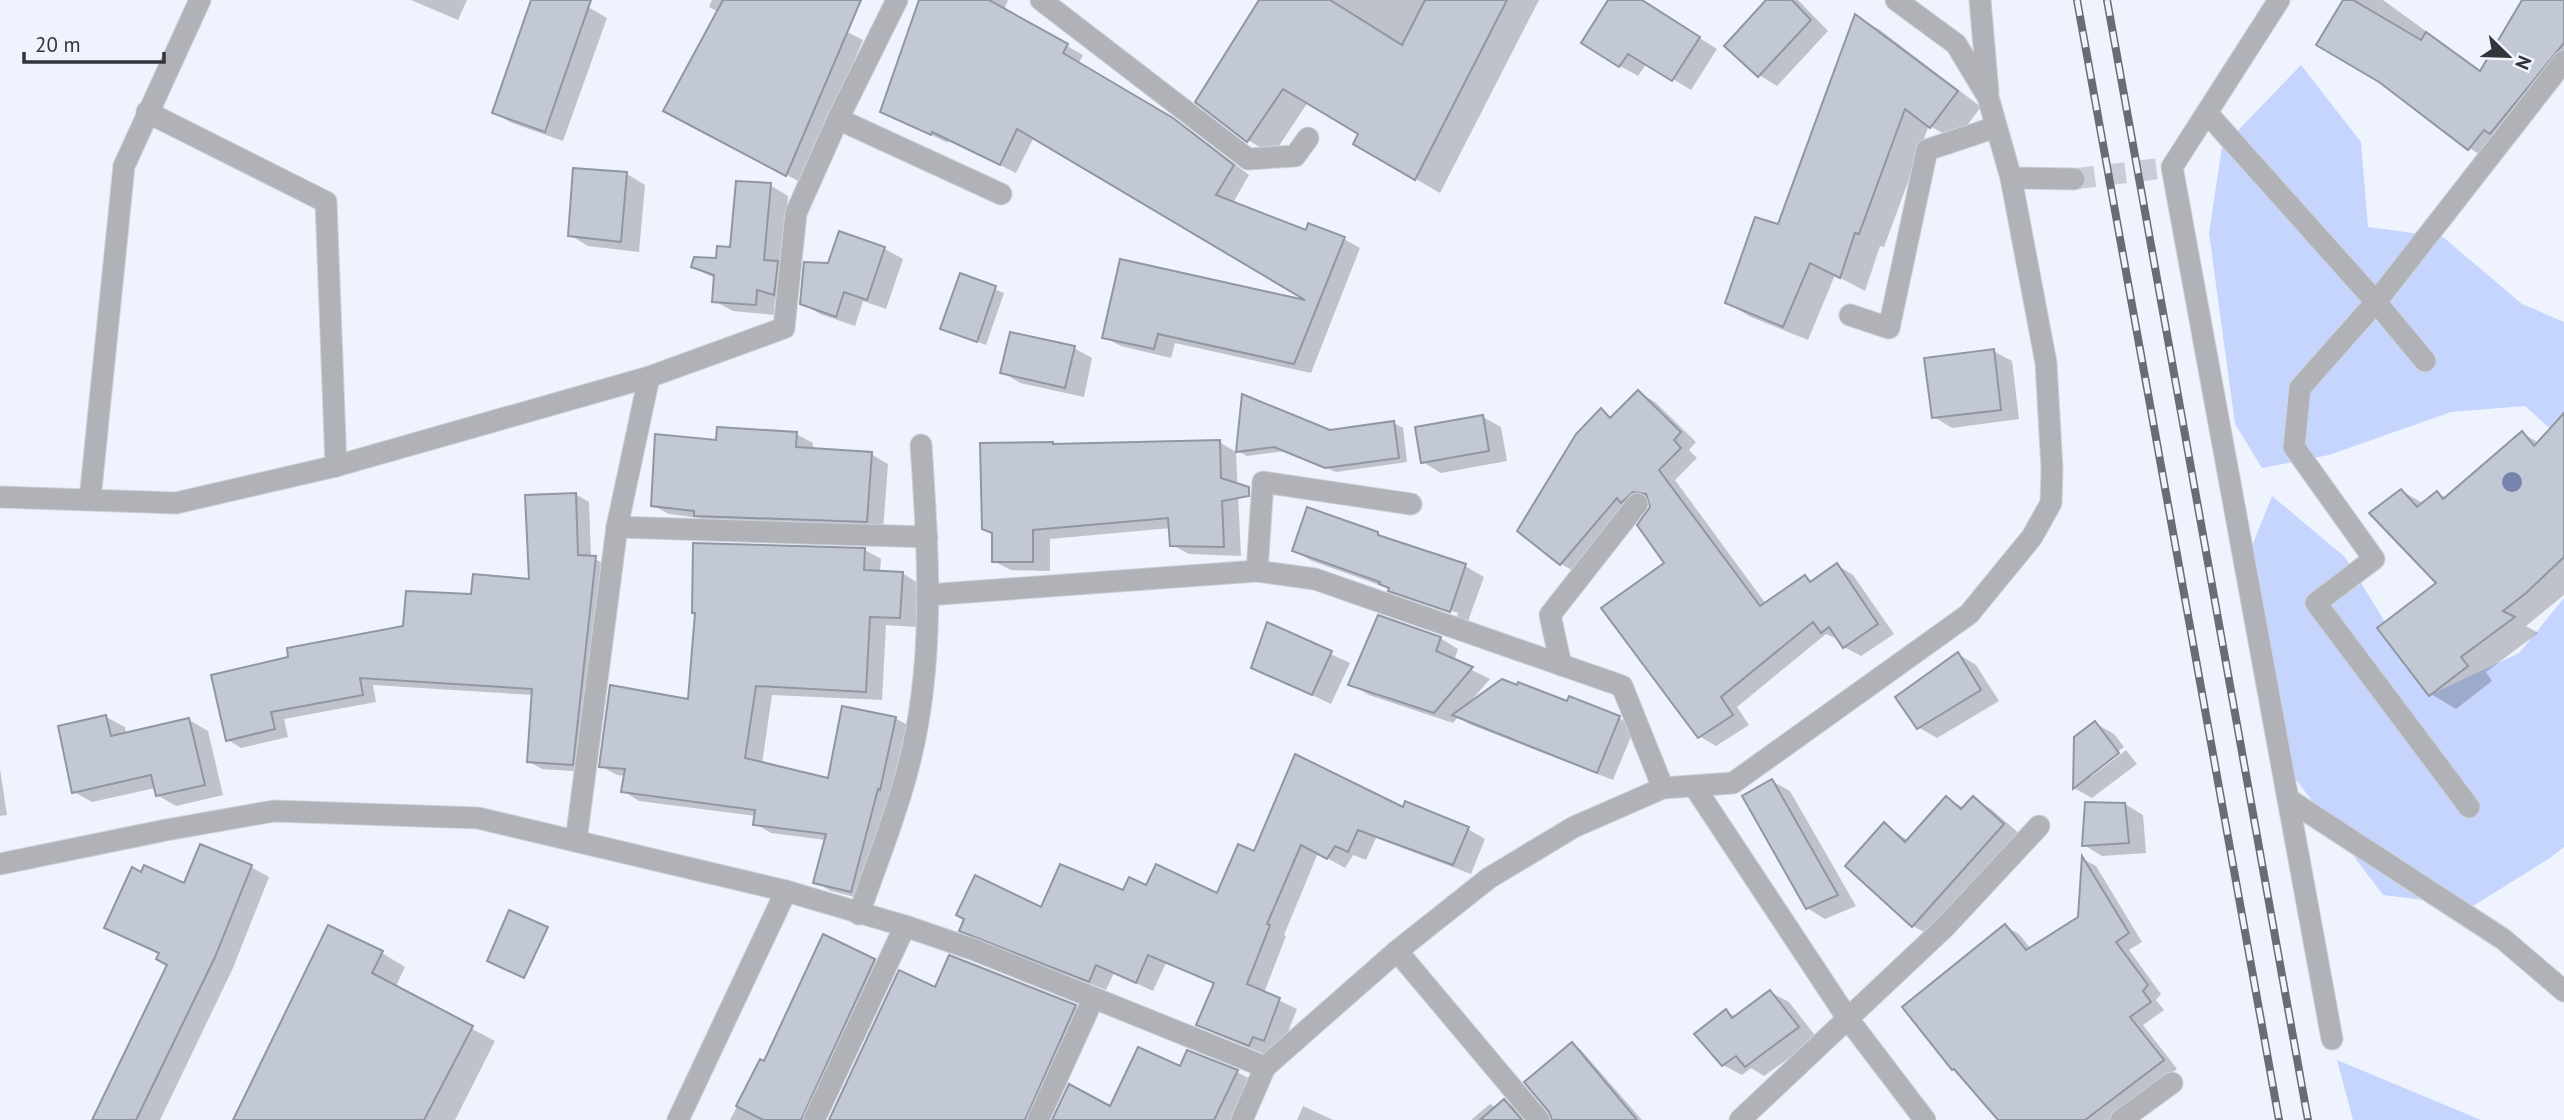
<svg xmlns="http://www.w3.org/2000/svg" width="2564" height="1120" viewBox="0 0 2564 1120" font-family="'PT Sans',sans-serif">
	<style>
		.green { fill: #c5d5fe }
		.shadow { fill: #0003 }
		.building { fill: #c3c8d5; stroke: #9096a2; stroke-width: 2 }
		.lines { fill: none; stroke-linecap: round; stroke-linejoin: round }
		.minor-tunnel { stroke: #c9cdd7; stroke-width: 21; stroke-dasharray: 21 10; stroke-linecap: butt }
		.minor-casing { stroke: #cdd1db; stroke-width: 23 }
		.minor { stroke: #b0b2b8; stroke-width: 21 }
		.rail-casing { stroke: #696c73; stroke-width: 8 }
		.rail { stroke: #eff3fe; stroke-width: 5; stroke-dasharray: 16; stroke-linecap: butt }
		.tree { fill: #7984ac }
	</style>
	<rect width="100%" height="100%" fill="#eff3fe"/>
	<g class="green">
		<path d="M 2301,65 L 2361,142 L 2368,227 L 2443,237 L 2522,304 L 2564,322 L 2564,441 L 2525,406 L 2451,412 L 2329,455 L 2262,468 L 2235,424 L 2209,233 L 2222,147 Z"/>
		<path d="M 2272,496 L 2345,557 L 2430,695 L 2519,653 L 2564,598 L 2564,847 L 2550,858 L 2473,906 L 2383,895 L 2282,761 L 2240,576 Z"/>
		<path d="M 2337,1060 L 2481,1120 L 2353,1120 Z"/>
	</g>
	<g class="shadow">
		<path d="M 411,0 L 467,0 L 458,20 Z"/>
		<path d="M 533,0 L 568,0 L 588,7 L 607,18 L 563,141 L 512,123 L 494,113 Z"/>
		<path d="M 712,0 L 783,0 L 863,40 L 802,183 L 681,119 L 718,12 L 709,7 Z"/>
		<path d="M 917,0 L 1008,0 L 1004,10 L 1083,55 L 1078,64 L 1189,129 L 1249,175 L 1233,203 L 1306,232 L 1344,239 L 1360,248 L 1311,373 L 1175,343 L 1171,358 L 1121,346 L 1104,337 L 1313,304 L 1034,137 L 1016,173 L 949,140 L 948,143 L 882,111 L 920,2 Z"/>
		<path d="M 1261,0 L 1539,0 L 1440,193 L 1355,144 L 1360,133 L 1308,102 L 1273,155 L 1248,140 L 1198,102 Z"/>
		<path d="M 1628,0 L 1640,0 L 1717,49 L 1691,90 L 1647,63 L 1638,76 L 1620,66 Z"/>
		<path d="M 1768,0 L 1798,0 L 1828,31 L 1777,86 L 1759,75 Z"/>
		<path d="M 2345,0 L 2383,0 L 2481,71 L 2523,0 L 2555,0 L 2564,5 L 2564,71 L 2486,158 L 2469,148 L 2380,81 Z"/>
		<path d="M 1856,16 L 1880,30 L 1981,107 L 1955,141 L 1929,125 L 1884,247 L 1880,246 L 1865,291 L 1835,275 L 1808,340 L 1751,317 L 1727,303 L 1779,226 Z"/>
		<path d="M 627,174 L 645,185 L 639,252 L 588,246 L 570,235 Z"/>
		<path d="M 770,185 L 788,196 L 782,266 L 792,304 L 775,299 L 774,315 L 733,311 L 714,301 L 716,279 L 693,267 L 717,259 L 731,249 Z"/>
		<path d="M 840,234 L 885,249 L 903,259 L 886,309 L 863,301 L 855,326 L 820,314 L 802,303 L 829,265 Z"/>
		<path d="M 961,275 L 1004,293 L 986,345 L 942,328 Z"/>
		<path d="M 1074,348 L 1092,358 L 1084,397 L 1020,383 L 1002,372 Z"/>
		<path d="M 1993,351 L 2012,361 L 2019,419 L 1952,428 L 1934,417 Z"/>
		<path d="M 1638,392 L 1655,402 L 1696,442 L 1689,450 L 1697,458 L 1675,480 L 1766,604 L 1806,577 L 1813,582 L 1837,565 L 1853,575 L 1894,634 L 1861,656 L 1844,647 L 1840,640 L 1826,634 L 1737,707 L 1749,725 L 1716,746 L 1699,736 L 1666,563 L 1650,500 L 1577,573 L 1561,564 L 1601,411 L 1613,418 Z"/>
		<path d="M 1483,417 L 1501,427 L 1507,461 L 1441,473 L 1423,462 Z"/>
		<path d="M 1394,423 L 1403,428 L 1407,462 L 1336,472 L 1285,451 L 1247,456 L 1238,451 L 1330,432 Z"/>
		<path d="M 2564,431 L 2564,595 L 2526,626 L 2538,633 L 2486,672 L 2492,681 L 2456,709 L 2431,694 L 2439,583 L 2402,491 L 2424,504 L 2437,493 L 2446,498 L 2522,433 L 2539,443 Z"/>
		<path d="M 796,434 L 813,443 L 813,450 L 871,454 L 888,464 L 883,531 L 713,525 L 700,518 L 669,514 L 652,505 L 718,442 Z"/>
		<path d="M 1219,442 L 1236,452 L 1241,556 L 1189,554 L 1172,545 L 1171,528 L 1050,539 L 1050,571 L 1011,570 L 993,561 L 1053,444 L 1056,445 Z"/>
		<path d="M 575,494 L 589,502 L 591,557 L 609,566 L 586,772 L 542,769 L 528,761 L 533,695 L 373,685 L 376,702 L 284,719 L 288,737 L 241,748 L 228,740 L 290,658 L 405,627 L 473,596 L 530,581 Z"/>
		<path d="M 1378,534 L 1389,540 L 1465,566 L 1484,577 L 1468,621 L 1405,598 L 1457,617 L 1458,613 L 1312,561 L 1294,551 Z"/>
		<path d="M 865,550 L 881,559 L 880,572 L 902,573 L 918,583 L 916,627 L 886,625 L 882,700 L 772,695 L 762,764 L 829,780 L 895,718 L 911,727 L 867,900 L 831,891 L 815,882 L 826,840 L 771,833 L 755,824 L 756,816 L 639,801 L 623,791 L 625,776 L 617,775 L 601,766 L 690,701 Z"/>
		<path d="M 1268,625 L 1350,663 L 1331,704 L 1253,667 Z"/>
		<path d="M 1440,638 L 1458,649 L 1454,661 L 1490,679 L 1469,703 L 1568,703 L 1619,718 L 1635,727 L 1613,780 L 1469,724 L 1458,717 L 1453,723 L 1369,695 L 1350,684 Z"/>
		<path d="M 1958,654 L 1976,665 L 1999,701 L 1937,738 L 1918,727 Z"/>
		<path d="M 106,717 L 125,727 L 126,735 L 189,720 L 208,731 L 223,795 L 176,806 L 157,795 L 155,788 L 92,802 L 74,792 Z"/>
		<path d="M 2095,723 L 2114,734 L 2124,747 L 2091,772 L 2091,777 L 2126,750 L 2137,764 L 2092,798 L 2074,788 L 2076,738 Z"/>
		<path d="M 0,769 L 7,815 L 0,816 Z"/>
		<path d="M 1772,781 L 1790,791 L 1856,906 L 1825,919 L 1807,908 Z"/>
		<path d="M 1946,798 L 1964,808 L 1973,798 L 1991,809 L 2021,835 L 1931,936 L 1913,926 L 1884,824 L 1909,841 Z"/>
		<path d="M 2125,804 L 2143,815 L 2146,853 L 2102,856 L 2084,845 Z"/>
		<path d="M 1404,809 L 1468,829 L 1485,839 L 1471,874 L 1376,838 L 1366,860 L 1353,855 L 1345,868 L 1318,853 L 1284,935 L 1286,936 L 1264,993 L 1297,1009 L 1281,1050 L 1271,1046 L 1267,1055 L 1216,1034 L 1199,1024 L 1215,984 L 1166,963 L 1153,991 L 1114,973 L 1106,990 L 979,940 L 961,930 L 1042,909 L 1147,888 L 1218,896 L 1255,853 Z"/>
		<path d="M 2083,859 L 2096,866 L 2142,942 L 2129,950 L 2161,994 L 2156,1000 L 2164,1010 L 2143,1025 L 2177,1069 L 2120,1112 L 2126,1120 L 2003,1120 L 1953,1068 L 2005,926 L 2019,934 L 2031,949 L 2080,918 Z"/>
		<path d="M 251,867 L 269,877 L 233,968 L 160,1120 L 96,1120 L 169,965 L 160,954 L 107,928 L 185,885 Z"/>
		<path d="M 382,953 L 405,967 L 395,988 L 495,1041 L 455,1120 L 235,1120 Z"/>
		<path d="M 874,960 L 891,970 L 821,1120 L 730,1120 L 761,1061 L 764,1063 Z"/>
		<path d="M 936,989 L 1075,1006 L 1092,1016 L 1047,1120 L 830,1120 Z"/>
		<path d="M 1770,992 L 1789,1002 L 1817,1038 L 1764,1076 L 1751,1068 L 1742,1075 L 1723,1065 L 1726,1011 L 1736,1017 Z"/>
		<path d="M 1572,1045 L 1581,1050 L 1642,1120 L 1553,1120 Z"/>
		<path d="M 1188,1052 L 1237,1072 L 1254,1081 L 1235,1120 L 1053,1120 L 1111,1108 L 1181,1068 Z"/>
		<path d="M 1505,1101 L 1513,1106 L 1525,1120 L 1471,1120 L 1490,1104 L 1497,1108 Z"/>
		<path d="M 1303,1106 L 1333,1120 L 1297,1120 Z"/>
	</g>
	<g class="building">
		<path d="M 531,0 L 591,0 L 545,132 L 492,113 Z"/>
		<path d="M 723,0 L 861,0 L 786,176 L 663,111 Z"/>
		<path d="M 919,0 L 989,0 L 1068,44 L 1063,53 L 1173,118 L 1234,165 L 1216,195 L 1306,230 L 1308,223 L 1345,237 L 1294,364 L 1158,334 L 1154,349 L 1102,338 L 1120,259 L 1305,300 L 1017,129 L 1000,165 L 932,132 L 931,135 L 880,112 Z"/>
		<path d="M 1259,0 L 1330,0 L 1402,45 L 1425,0 L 1507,0 L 1415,180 L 1353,144 L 1358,134 L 1283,89 L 1247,142 L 1195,102 Z"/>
		<path d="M 1608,0 L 1642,0 L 1700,37 L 1672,81 L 1628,54 L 1619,67 L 1581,43 Z"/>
		<path d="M 1766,0 L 1792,0 L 1811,20 L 1758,77 L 1724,46 Z"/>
		<path d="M 2343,0 L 2353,0 L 2421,40 L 2426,32 L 2480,71 L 2522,0 L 2564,0 L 2564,43 L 2490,134 L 2484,130 L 2468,150 L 2379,82 L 2316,45 Z"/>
		<path d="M 1855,14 L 1958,91 L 1930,128 L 1905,109 L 1859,234 L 1855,233 L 1840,278 L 1810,263 L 1783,327 L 1725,303 L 1755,217 L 1778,224 Z"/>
		<path d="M 573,168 L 627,172 L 621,242 L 568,236 Z"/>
		<path d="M 736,181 L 771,183 L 764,260 L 778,261 L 774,295 L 757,290 L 756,305 L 712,302 L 714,275 L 691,267 L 694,257 L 716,258 L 717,246 L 730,247 Z"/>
		<path d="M 839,231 L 885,247 L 867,300 L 844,292 L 836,317 L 800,304 L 804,262 L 828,263 Z"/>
		<path d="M 960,273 L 996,286 L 977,342 L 940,329 Z"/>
		<path d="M 1010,332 L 1075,346 L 1065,388 L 1000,373 Z"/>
		<path d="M 1994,349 L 2001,410 L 1932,418 L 1924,358 Z"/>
		<path d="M 1638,390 L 1681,432 L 1674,440 L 1681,448 L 1659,470 L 1760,606 L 1805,575 L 1810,582 L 1837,563 L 1878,624 L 1843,648 L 1829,627 L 1821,633 L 1813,622 L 1721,697 L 1733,715 L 1698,738 L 1601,608 L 1664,563 L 1637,525 L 1650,507 L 1646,494 L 1633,492 L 1621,503 L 1617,498 L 1560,565 L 1517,531 L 1576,434 L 1601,408 L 1610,418 Z"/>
		<path d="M 1242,394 L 1330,430 L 1394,421 L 1399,458 L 1325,468 L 1274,447 L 1236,452 Z"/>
		<path d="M 2564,413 L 2564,557 L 2526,593 L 2503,611 L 2515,617 L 2461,657 L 2468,666 L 2429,696 L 2377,628 L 2436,583 L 2369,513 L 2401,489 L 2417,507 L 2437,491 L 2443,499 L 2522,431 L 2534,446 Z"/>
		<path d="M 1483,415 L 1489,451 L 1421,463 L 1415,427 Z"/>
		<path d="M 717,427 L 797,432 L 796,447 L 872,452 L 867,522 L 694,516 L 694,511 L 651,506 L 655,434 L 716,440 Z"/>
		<path d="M 1220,440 L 1221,478 L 1249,487 L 1249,496 L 1222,501 L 1224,547 L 1170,546 L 1168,518 L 1033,530 L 1033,562 L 992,562 L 992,533 L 982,529 L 980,443 L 1053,442 L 1053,444 Z"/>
		<path d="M 576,493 L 578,555 L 596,556 L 573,765 L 527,762 L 532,689 L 360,678 L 363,695 L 271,712 L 275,729 L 226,741 L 211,675 L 288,657 L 287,648 L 403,626 L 406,591 L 471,594 L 473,574 L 529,579 L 525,495 Z"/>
		<path d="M 1307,507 L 1378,532 L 1378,535 L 1466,564 L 1450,612 L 1388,591 L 1389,588 L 1379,584 L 1380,582 L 1292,551 Z"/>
		<path d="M 693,543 L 865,548 L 864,570 L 903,572 L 900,618 L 870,617 L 866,692 L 756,686 L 745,758 L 828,778 L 842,706 L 896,717 L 880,790 L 878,789 L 851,892 L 813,883 L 826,834 L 753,825 L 755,810 L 621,792 L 625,769 L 599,767 L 610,685 L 688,699 L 695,613 L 692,613 Z"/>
		<path d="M 1378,615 L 1441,637 L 1436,651 L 1473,667 L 1434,713 L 1348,685 Z"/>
		<path d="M 1267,622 L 1332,651 L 1312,695 L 1251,668 Z"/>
		<path d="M 1958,652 L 1981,690 L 1917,729 L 1895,697 Z"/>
		<path d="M 1502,679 L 1517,685 L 1518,682 L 1567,701 L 1569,696 L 1620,716 L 1597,773 L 1452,715 Z"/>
		<path d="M 106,715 L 111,736 L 189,718 L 205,785 L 156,796 L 151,775 L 72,793 L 58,726 Z"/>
		<path d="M 2095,721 L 2119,753 L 2073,789 L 2074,737 Z"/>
		<path d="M 1295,754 L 1403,807 L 1405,801 L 1469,827 L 1453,865 L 1358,830 L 1348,852 L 1335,846 L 1327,859 L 1301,845 L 1267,924 L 1270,925 L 1247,984 L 1280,998 L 1264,1041 L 1253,1037 L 1249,1046 L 1196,1025 L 1214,983 L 1148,955 L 1136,983 L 1096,965 L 1089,982 L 959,931 L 964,919 L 956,915 L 975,875 L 1041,907 L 1060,864 L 1123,890 L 1129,877 L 1146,885 L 1156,864 L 1217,893 L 1238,844 L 1254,851 Z"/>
		<path d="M 1772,779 L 1838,895 L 1806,909 L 1742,796 Z"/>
		<path d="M 1946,796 L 1961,809 L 1973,796 L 2004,824 L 1912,927 L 1845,866 L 1884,822 L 1905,842 Z"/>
		<path d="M 2085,802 L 2125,803 L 2129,843 L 2082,846 Z"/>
		<path d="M 200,844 L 252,865 L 215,957 L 136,1120 L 92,1120 L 167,965 L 156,959 L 159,953 L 104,928 L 132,867 L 141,872 L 144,865 L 184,883 Z"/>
		<path d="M 2082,856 L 2129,933 L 2116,942 L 2148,985 L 2143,991 L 2151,1002 L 2130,1017 L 2164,1060 L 2085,1120 L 1998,1120 L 1954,1069 L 1952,1070 L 1902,1007 L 2005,924 L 2026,950 L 2078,917 Z"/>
		<path d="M 509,910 L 548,927 L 524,978 L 487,961 Z"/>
		<path d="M 328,925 L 383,951 L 372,973 L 473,1026 L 424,1120 L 233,1120 Z"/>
		<path d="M 823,934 L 875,959 L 801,1120 L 763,1120 L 736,1106 L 760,1059 L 764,1061 Z"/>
		<path d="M 949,955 L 1076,1005 L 1025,1120 L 829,1120 L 899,970 L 935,987 Z"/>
		<path d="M 1770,990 L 1799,1027 L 1745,1067 L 1736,1056 L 1722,1066 L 1694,1034 L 1726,1009 L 1732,1018 Z"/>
		<path d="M 1572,1042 L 1637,1120 L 1552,1120 L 1549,1112 L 1524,1082 Z"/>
		<path d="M 1138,1047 L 1180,1066 L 1187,1050 L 1238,1070 L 1214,1120 L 1052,1120 L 1069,1084 L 1110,1106 Z"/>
		<path d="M 1504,1099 L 1522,1120 L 1480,1120 Z"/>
	</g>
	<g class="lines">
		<path class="minor-tunnel" d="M 2074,179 L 2172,167"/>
		<defs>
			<g id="minor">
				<path d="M 897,0 L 838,119 L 1001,194"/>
				<path d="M 1041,0 L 1248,159 L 1295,156 L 1308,138"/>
				<path d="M 1980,0 L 1988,92"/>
				<path d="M 2279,0 L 2172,167 L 2332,1039"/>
				<path d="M 147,112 L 326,202 L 336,466"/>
				<path d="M 2207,113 L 2376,302 L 2564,61"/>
				<path d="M 2011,178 L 2074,179"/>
				<path d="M 1850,315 L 1889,328 L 1927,150 L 1996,127"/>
				<path d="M 2425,361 L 2376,302 L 2300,388 L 2294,447 L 2374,559 L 2316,603 L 2469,807"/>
				<path d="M 649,377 L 784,328 L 796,213 L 838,119"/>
				<path d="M 0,497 L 176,503 L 336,466 L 649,377 L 617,527 L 576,841"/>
				<path d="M 90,499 L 124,166 L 200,0"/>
				<path d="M 617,527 L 927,537"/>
				<path d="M 1257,571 L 1263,482 L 1411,504"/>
				<path d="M 927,595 L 1257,571 L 1315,579 L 1622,686 L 1663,788"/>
				<path d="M 1561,665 L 1550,615 L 1637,504"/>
				<path d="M 1694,786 L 1848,1019 L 1925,1120"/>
				<path d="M 2288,799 L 2503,939 L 2564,991"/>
				<path d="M 0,864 L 166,830 L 274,811 L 478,818 L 786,891 L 905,926 L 975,950 L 1265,1067 L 1397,951 L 1489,878 L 1574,827 L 1663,788 L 1733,783 L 1969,614 L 2032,537 L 2051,503 L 2052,469 L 2046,363 L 2011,178 L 1988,97 L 1956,44 L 1896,0"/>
				<path d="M 859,914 C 875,866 896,817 908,768 C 936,663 928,552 921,445"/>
				<path d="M 1397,951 L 1539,1120"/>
				<path d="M 678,1120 L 786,891"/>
				<path d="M 814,1120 L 905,926"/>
				<path d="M 1038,1120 L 1093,999"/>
				<path d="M 1242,1120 L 1265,1067"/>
				<path d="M 1740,1120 L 1945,927 L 2039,826"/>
				<path d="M 2121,1120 L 2172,1083"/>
			</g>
		</defs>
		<use href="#minor" class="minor-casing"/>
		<use href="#minor" class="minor"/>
		<defs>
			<g id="rail">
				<path d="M 2077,0 L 2279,1120"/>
				<path d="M 2107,0 L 2308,1120"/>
			</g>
		</defs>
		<use href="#rail" class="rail-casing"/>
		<use href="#rail" class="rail"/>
	</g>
	<circle class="tree" cx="2512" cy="482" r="10"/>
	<g transform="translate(2508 56) rotate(113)" stroke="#eff3fe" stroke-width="5" paint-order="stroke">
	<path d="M0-5L12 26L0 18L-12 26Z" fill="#323439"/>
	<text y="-10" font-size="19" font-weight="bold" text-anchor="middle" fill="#323439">N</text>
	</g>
	<path d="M24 52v10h140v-10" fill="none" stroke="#323439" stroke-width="3.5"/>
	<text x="35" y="52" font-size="21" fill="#323439" stroke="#eff3fe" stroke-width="5" paint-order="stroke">20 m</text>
</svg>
